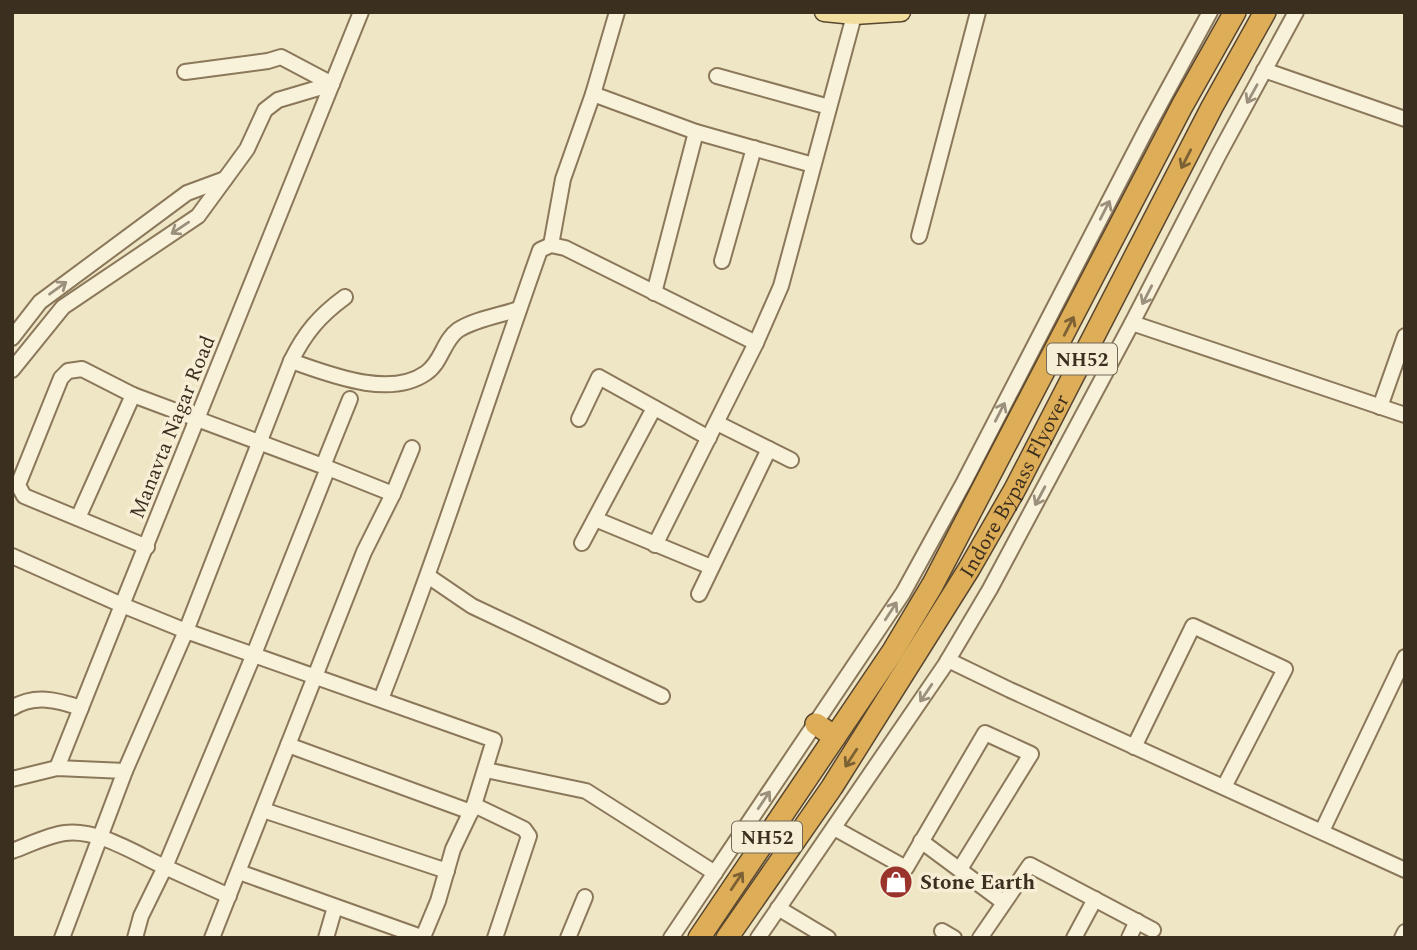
<svg xmlns="http://www.w3.org/2000/svg" width="1417" height="950" viewBox="0 0 1417 950" font-family="Spectral,serif">
	<style>
		.lines { fill: none; stroke-linecap: round; stroke-linejoin: round }
		.minor-casing { stroke: #8b785b; stroke-width: 18 }
		.major-casing { stroke: #584630; stroke-width: 21 }
		.highway-casing { stroke: #584630; stroke-width: 24 }
		.minor { stroke: #f9f2da; stroke-width: 14 }
		.major { stroke: #f2de9e; stroke-width: 18 }
		.highway { stroke: #dead57; stroke-width: 21 }
		.oneway { stroke: #9a907c }
		.oneway2 { stroke: #7c6135 }
		.labels { text-anchor: middle; stroke-width: 7; stroke-linejoin: round; paint-order: stroke }
		.shield { fill: #f6efd6; stroke: #736956; stroke-width: 2 }
		.shield-label { font-size: 19px; font-weight: bold; fill: #3b2f1f }
		.street-label { font-size: 21px; fill: #3b2f1f; stroke: #f6efd6 }
		.poi-label { font-size: 21px; font-weight: bold; fill: #3b2f1f; stroke: #f6efd6; text-anchor: start }
	</style>
	<rect width="100%" height="100%" fill="#efe6c6"/>
	<g class="lines">
		<defs>
			<g id="minor">
				<path d="M 1264,70 L 1405,119"/>
				<path d="M 185,72 L 268,61 L 281,57 L 332,84"/>
				<path d="M 717,76 L 829,107"/>
				<path d="M 593,94 L 696,132 L 813,165"/>
				<path d="M 919,236 L 978,12"/>
				<path d="M 551,245 L 563,179 L 593,94 L 617,12"/>
				<path d="M 722,261 L 754,148"/>
				<path d="M 654,293 L 696,132"/>
				<path d="M 345,297 C 319,316 305,333 291,361 L 186,631 L 122,605 L 361,12"/>
				<path d="M 1132,323 L 1405,415"/>
				<path d="M 12,338 L 40,302 L 187,193 L 225,179"/>
				<path d="M 291,361 C 329,374 389,399 426,373 C 442,362 443,341 458,330 C 475,319 501,315 519,309"/>
				<path d="M 12,370 L 63,307 L 198,216 L 247,149 L 265,110 L 278,100 L 332,84"/>
				<path d="M 1380,407 L 1405,336"/>
				<path d="M 579,419 L 599,377 L 709,438"/>
				<path d="M 717,423 L 791,460"/>
				<path d="M 323,466 L 350,399"/>
				<path d="M 393,494 L 412,448"/>
				<path d="M 78,518 L 133,395"/>
				<path d="M 595,519 L 711,567"/>
				<path d="M 582,543 L 654,408"/>
				<path d="M 655,545 L 756,343 L 781,286 L 855,12"/>
				<path d="M 12,556 L 122,605 L 57,768"/>
				<path d="M 428,576 L 472,606 L 662,696"/>
				<path d="M 699,594 L 769,449"/>
				<path d="M 948,660 L 1010,690 L 1405,870"/>
				<path d="M 381,699 C 439,551 487,400 540,250 L 551,245 L 565,248 L 756,343"/>
				<path d="M 12,708 C 35,694 57,700 81,708"/>
				<path d="M 288,745 L 471,812"/>
				<path d="M 1134,747 L 1193,626 L 1285,669 L 1224,787"/>
				<path d="M 486,770 L 586,791 L 715,873"/>
				<path d="M 125,771 L 186,631 L 494,740 L 474,805 L 453,849 L 438,901 L 423,937"/>
				<path d="M 12,779 L 57,768 L 125,771 L 62,938"/>
				<path d="M 474,805 L 524,829 L 529,836 L 495,938"/>
				<path d="M 263,810 L 447,871"/>
				<path d="M 834,828 L 906,868 L 985,733 L 1031,754 L 960,869"/>
				<path d="M 1322,831 L 1405,657"/>
				<path d="M 921,841 L 1003,902"/>
				<path d="M 12,851 C 29,845 48,835 65,833 C 99,829 136,854 165,867 L 254,654 L 328,468 L 133,395 L 82,369 L 68,371 L 61,378 L 18,485 L 24,496 L 147,547"/>
				<path d="M 239,872 L 424,938"/>
				<path d="M 778,908 L 828,938"/>
				<path d="M 942,931 L 954,938"/>
				<path d="M 135,938 L 141,916 L 165,867 L 229,896"/>
				<path d="M 212,938 L 364,552 L 393,494 L 328,468"/>
				<path d="M 326,938 L 335,907"/>
				<path d="M 568,938 L 585,897"/>
				<path d="M 671,938 L 903,593 L 964,482 L 1147,128 L 1210,12"/>
				<path d="M 758,938 L 945,665 L 990,589 L 1132,323 L 1219,154 L 1296,12"/>
				<path d="M 980,938 L 1030,865 L 1153,930"/>
				<path d="M 1074,938 L 1095,899"/>
				<path d="M 1129,938 L 1137,921"/>
				<path d="M 1402,938 L 1405,932"/>
			</g>
			<path id="major" d="M 824,12 L 854,15 L 901,12"/>
			<g id="highway">
				<path d="M 816,724 L 835,737"/>
				<path d="M 699,938 L 893,651 L 933,584 L 1182,106 L 1235,12"/>
				<path id="s1" d="M 727,938 L 832,787 L 969,569 L 1015,489 L 1212,107 L 1265,12"/>
			</g>
		</defs>
		<use href="#minor" class="minor-casing"/>
		<use href="#major" class="major-casing"/>
		<use href="#highway" class="highway-casing"/>
		<use href="#minor" class="minor"/>
		<use href="#major" class="major"/>
		<use href="#highway" class="highway"/>
	</g>
	<defs><path id="oneway-shaft" d="M-6 0H5M1.5-3L5.5 0L1.5 3" fill="none" stroke-width="1.6" stroke-linecap="round" stroke-linejoin="round" transform="scale(1.75)"/></defs>
	<g class="oneway">
		<use href="#oneway-shaft" transform="translate(1252 94) rotate(119)"/>
		<use href="#oneway-shaft" transform="translate(1105 210) rotate(-63)"/>
		<use href="#oneway-shaft" transform="translate(180 228) rotate(146)"/>
		<use href="#oneway-shaft" transform="translate(58 288) rotate(-36)"/>
		<use href="#oneway-shaft" transform="translate(1147 295) rotate(117)"/>
		<use href="#oneway-shaft" transform="translate(1000 412) rotate(-63)"/>
		<use href="#oneway-shaft" transform="translate(1040 496) rotate(118)"/>
		<use href="#oneway-shaft" transform="translate(891 611) rotate(-57)"/>
		<use href="#oneway-shaft" transform="translate(926 693) rotate(124)"/>
		<use href="#oneway-shaft" transform="translate(764 800) rotate(-56)"/>
	</g>
	<g class="oneway2">
		<use href="#oneway-shaft" transform="translate(1186 159) rotate(117)"/>
		<use href="#oneway-shaft" transform="translate(1069 326) rotate(-63)"/>
		<use href="#oneway-shaft" transform="translate(851 758) rotate(123)"/>
		<use href="#oneway-shaft" transform="translate(737 881) rotate(-56)"/>
	</g>
	<defs>
		<symbol id="shop-disc" viewBox="-11 -11 22 22"><circle r="9.5" fill="#9a332b" stroke="#f6efd6"/><path d="M-5-2.5h2.3a2.7 3.5 0 0 1 5.4 0H5L5.5 6h-11ZM-1.5-2.5h3a1.5 2.3 0 0 0-3 0Z" fill="#fff"/></symbol>
	</defs>
	<g fill-rule="evenodd">
		<use href="#shop-disc" x="877" y="863" width="38" height="38"/>
	</g>
	<g class="labels">
		<g class="shield">
			<rect x="1047" y="343.5" width="70" height="31" rx="5"/>
			<rect x="732" y="821.5" width="70" height="31" rx="5"/>
		</g>
		<g class="shield-label">
			<text x="1082" y="366">NH52</text>
			<text x="767" y="844">NH52</text>
		</g>
		<g class="street-label">
			<text transform="translate(172 427) rotate(-68)" y="7">Manavta Nagar Road</text>
			<text dy="7" stroke="none"><textPath href="#s1" startOffset="536">Indore Bypass Flyover</textPath></text>
		</g>
		<g class="poi-label">
			<text x="920" y="889">Stone Earth</text>
		</g>
	</g>
	<rect width="1417" height="950" fill="none" stroke="#3b2f1f" stroke-width="28"/>
</svg>
